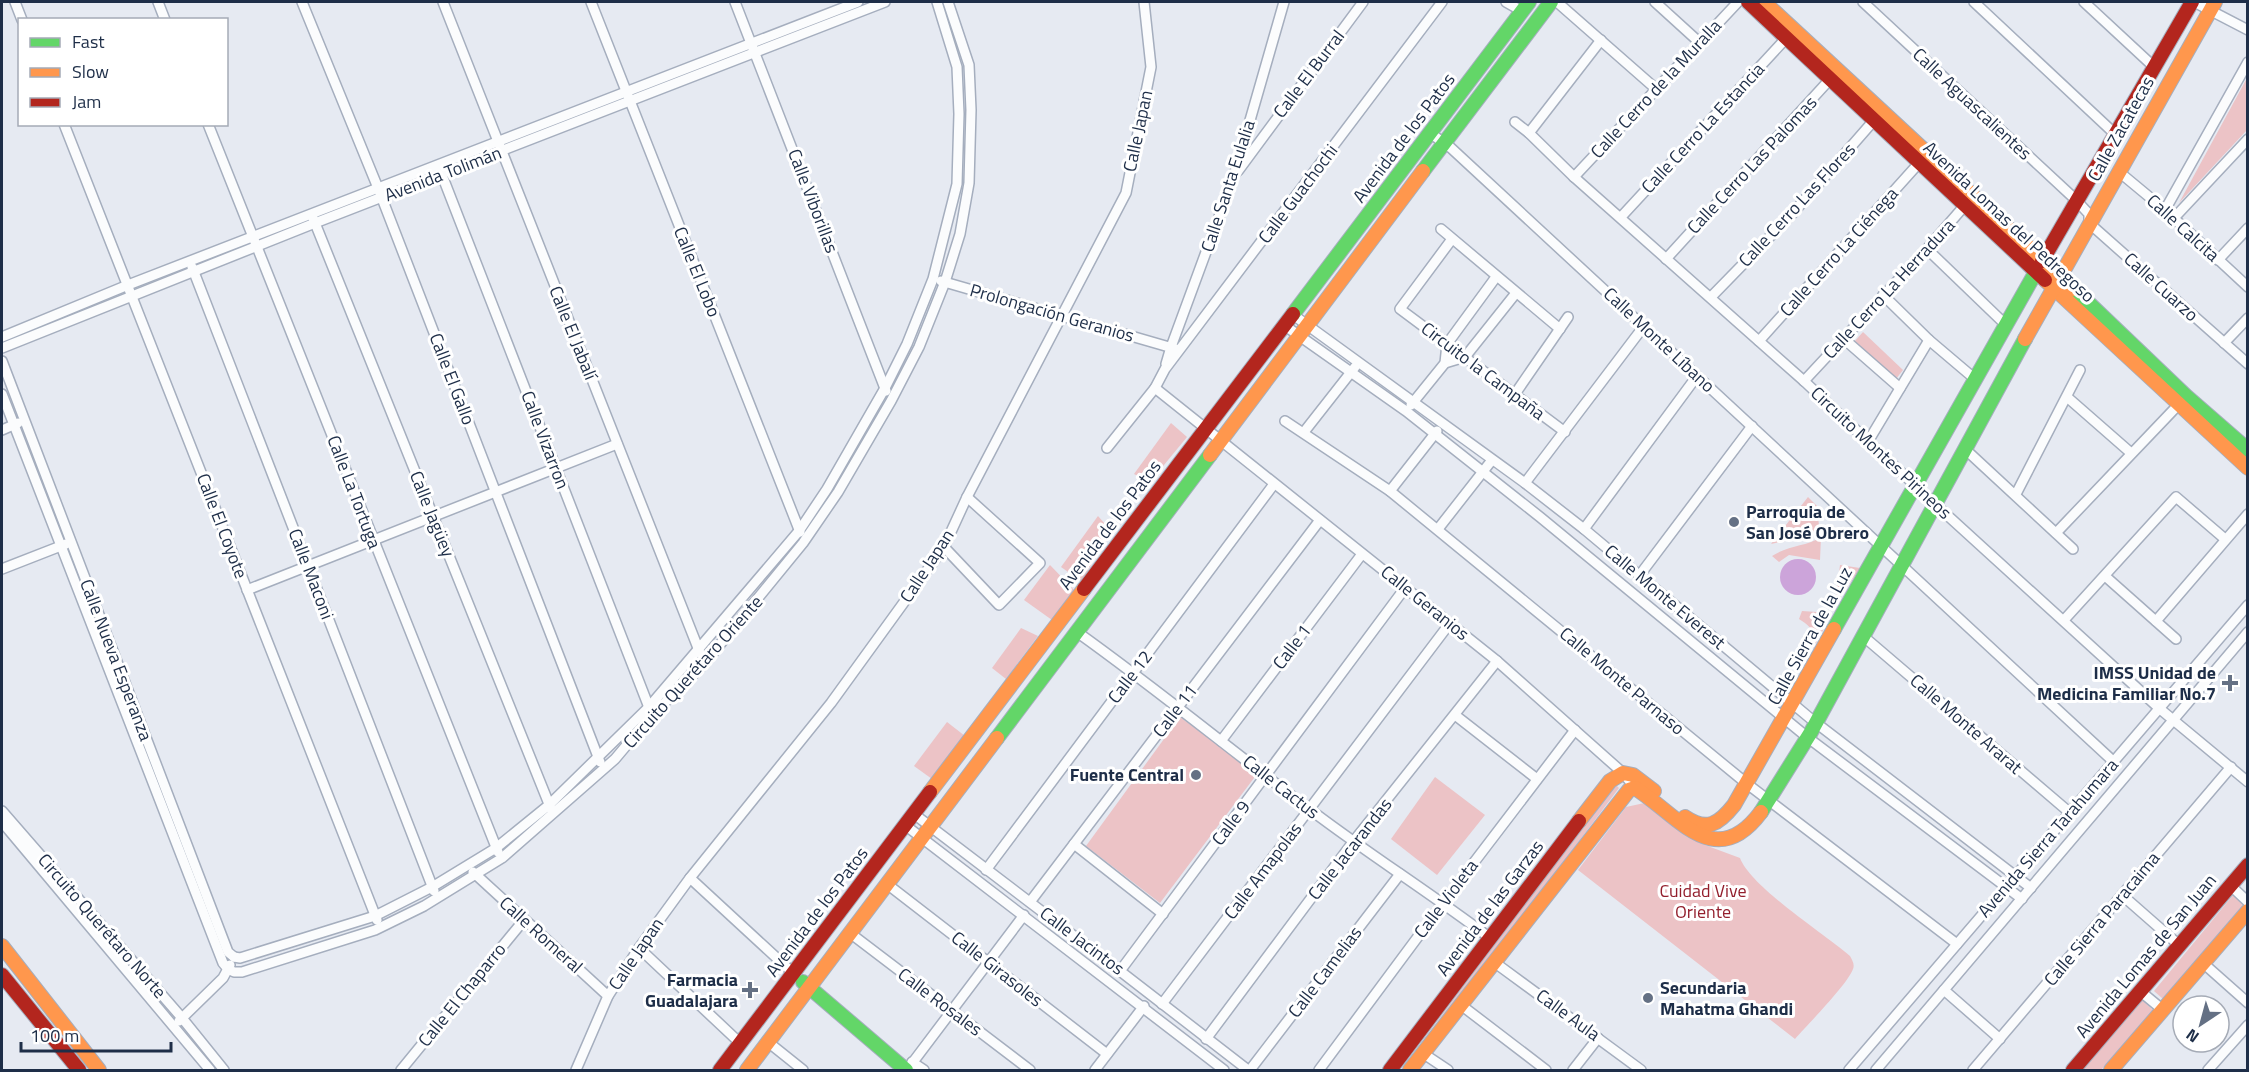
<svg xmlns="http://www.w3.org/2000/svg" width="2249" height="1072" viewBox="0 0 2249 1072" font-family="'Titillium Web',sans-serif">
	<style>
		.green { fill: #ecc3c6 }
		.water { fill: #cca4da }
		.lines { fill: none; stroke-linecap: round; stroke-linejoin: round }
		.street-casing { stroke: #a5aebe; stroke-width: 12 }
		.fast-casing { stroke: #a5aebe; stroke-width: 16 }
		.slow-casing { stroke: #a5aebe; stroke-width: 16 }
		.jam-casing { stroke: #a5aebe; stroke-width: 16 }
		.street { stroke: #fbfcfd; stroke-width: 9 }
		.fast { stroke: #63d668; stroke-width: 14 }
		.slow { stroke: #ff974d; stroke-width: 14 }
		.jam { stroke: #b3261e; stroke-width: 14 }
		.poi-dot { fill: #647084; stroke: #fff; stroke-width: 2 }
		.labels { text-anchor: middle; stroke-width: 6; stroke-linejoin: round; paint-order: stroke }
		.street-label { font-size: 18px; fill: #1e2e48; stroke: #fff }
		.poi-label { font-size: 18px; font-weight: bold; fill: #1e2e48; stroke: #fff; text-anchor: end }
		.park-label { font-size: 18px; fill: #931f2d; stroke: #fff }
	</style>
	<rect width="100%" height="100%" fill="#e6eaf2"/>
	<g class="green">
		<path d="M 2247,78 L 2247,130 L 2179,203 Z"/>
		<path d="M 1863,332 L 1903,370 L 1896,379 L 1854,342 Z"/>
		<path d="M 1171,423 L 1187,437 L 1150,482 L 1134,474 Z"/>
		<path d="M 1808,497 L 1817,506 L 1819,526 L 1809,536 L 1771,544 Z"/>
		<path d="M 1098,516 L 1112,532 L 1081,581 L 1061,567 Z"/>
		<path d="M 1821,537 L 1820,560 L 1789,555 L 1779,562 L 1772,556 C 1789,545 1805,547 1821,537 Z"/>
		<path d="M 1050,565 L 1074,590 L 1052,620 L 1024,600 Z"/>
		<path d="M 1840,565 L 1860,568 L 1835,605 Z"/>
		<path d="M 1802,611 L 1832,613 L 1813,649 C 1814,633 1814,628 1799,619 Z"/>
		<path d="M 1021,628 L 1038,636 L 1006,679 L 992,668 Z"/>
		<path d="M 1180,717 L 1257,774 L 1160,903 L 1086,846 Z"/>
		<path d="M 947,722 L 965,736 L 932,779 L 914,766 Z"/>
		<path d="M 1435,777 L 1485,815 L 1437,875 L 1391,839 Z"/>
		<path d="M 1615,784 L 1619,788 L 1407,1070 L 1401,1070 Z"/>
		<path d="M 1649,802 L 1705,845 L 1740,858 C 1751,887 1823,933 1850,956 C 1852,960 1855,964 1853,969 C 1847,985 1808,1024 1795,1039 L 1578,870 L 1626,807 Z"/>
		<path d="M 2234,894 L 2243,906 L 2163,999 L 2154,991 Z"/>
		<path d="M 2142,1000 L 2154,1011 L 2101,1070 L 2082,1070 Z"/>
	</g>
	<circle class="water" cx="1798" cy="577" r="18"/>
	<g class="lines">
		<defs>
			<g id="street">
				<path d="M 15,2 L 22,20"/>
				<path d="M 158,2 L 165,20"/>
				<path d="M 302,2 L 378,188 L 600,762"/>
				<path d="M 443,2 L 700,653"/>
				<path d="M 591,2 L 800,532"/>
				<path d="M 735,2 L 886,391"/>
				<path d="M 1506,2 L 1522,11"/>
				<path d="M 1557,2 L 1655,88"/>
				<path d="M 1655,2 L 1699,42"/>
				<path d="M 1863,2 L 2076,200 L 2089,214 L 2089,223 L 2248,364"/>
				<path d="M 1974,2 L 2115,134"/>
				<path d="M 2084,2 L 2153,66"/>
				<path d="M 2194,2 L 2248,30"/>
				<path d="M 1515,122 L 1529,133 L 1574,177 L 1804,381 L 1936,505 L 2160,709 L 2248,782"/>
				<path d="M 64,124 L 377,920"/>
				<path d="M 208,124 L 498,852"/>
				<path d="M 1430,133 L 1451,148 L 2114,762"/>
				<path d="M 1529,133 L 1601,40"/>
				<path d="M 440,170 L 650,710"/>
				<path d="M 1238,171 L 1363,2"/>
				<path d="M 2118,171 L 2165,210 L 2248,287"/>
				<path d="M 1574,177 L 1738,2"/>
				<path d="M 2165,210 L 2248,62"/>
				<path d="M 1621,217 L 1790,34"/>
				<path d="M 313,218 L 551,809"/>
				<path d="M 2174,218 L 2248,139"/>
				<path d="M 1441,229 L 1560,329"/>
				<path d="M 1452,239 L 1400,309 L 1565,432"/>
				<path d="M 1927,249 L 2007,326"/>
				<path d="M 1666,259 L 1832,77"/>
				<path d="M 2218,260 L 2248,228"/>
				<path d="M 192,267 L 434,891"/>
				<path d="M 941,281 L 1176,349"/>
				<path d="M 1883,295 L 1929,340 L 1975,379"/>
				<path d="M 1711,297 L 1793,213 L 1876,118"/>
				<path d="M 1292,314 L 1525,483 L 1584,529 L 1811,719 L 2031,888"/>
				<path d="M 1284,325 L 1406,411 L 1540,517 L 1807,737 L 2022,899"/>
				<path d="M 2,337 L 128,285 L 858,2"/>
				<path d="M 1844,339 L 1900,388"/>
				<path d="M 1759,341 L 1919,163"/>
				<path d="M 2224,343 L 2248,318"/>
				<path d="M 2,348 L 315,223 L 885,2"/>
				<path d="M 2,361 L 228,952 L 234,957"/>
				<path d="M 1445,363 L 1465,357 L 1516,293"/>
				<path d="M 1166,364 L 1171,347 L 1234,176 L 1284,2"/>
				<path d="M 1804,381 L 1927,249 L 1966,204"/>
				<path d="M 1155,388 L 1497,661 L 1623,773 L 1635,788"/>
				<path d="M 2,394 L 223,963 L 228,969"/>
				<path d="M 1515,394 L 1568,317"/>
				<path d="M 2067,397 L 2131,453"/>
				<path d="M 1411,405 L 1445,363 L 1447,344 L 1496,277"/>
				<path d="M 1285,421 L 1390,491 L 1746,783 L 1957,944"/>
				<path d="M 2,430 L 18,423"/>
				<path d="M 1304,432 L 1355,367"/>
				<path d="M 1869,440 L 1929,340"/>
				<path d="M 1107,448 L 1155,388 L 1165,369 L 1442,2"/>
				<path d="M 1965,449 L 2073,549"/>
				<path d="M 1525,483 L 1644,326"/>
				<path d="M 1390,491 L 1437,431"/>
				<path d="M 2016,494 L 2080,370"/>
				<path d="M 1438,529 L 1492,460"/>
				<path d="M 1584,529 L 1697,376"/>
				<path d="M 2056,533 L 2181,402"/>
				<path d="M 944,547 L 999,605 L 1040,563 L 967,497"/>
				<path d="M 2,569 L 66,544"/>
				<path d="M 1639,576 L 1752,426"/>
				<path d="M 2105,576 L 2176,639"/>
				<path d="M 247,590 L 617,444"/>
				<path d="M 2064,620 L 2176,497 L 2225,539"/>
				<path d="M 2156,621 L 2248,514"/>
				<path d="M 1077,632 C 1157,689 1233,752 1312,811 C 1370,855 1432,894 1490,938"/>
				<path d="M 1863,636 L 2069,812"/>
				<path d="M 1455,715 L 1537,779"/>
				<path d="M 1221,741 L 1362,554"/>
				<path d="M 2,811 L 182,1018 L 224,1070"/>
				<path d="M 914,814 L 1120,971 L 1248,1070"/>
				<path d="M 2,822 L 210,1070"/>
				<path d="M 905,825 L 1224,1070"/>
				<path d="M 1074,844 L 1163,914"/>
				<path d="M 986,870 L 1274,484"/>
				<path d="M 473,872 L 608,996"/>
				<path d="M 690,878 L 793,973"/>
				<path d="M 887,884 L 1107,1054"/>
				<path d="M 2230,885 L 2248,902"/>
				<path d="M 2122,895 L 2179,945"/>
				<path d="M 1030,902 L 1320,520"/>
				<path d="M 850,933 L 1030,1070"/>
				<path d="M 639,948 L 740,1043"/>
				<path d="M 234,957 L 240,958 L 375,916 L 432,887 L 496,848 L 549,805 L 649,707 L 799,531 L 827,489 L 885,388 L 907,344 L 933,279 L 957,184 L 959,114 L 957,67 L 937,2"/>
				<path d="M 1494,962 L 1641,1070"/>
				<path d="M 2203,963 L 2248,1003"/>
				<path d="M 228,969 L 234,972 L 242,972 L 375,930 L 424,906 L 502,858 L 615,759 L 652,715 L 704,664 L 803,543 L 838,492 L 891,401 L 919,347 L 945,282 L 960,234 L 969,183 L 971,110 L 969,65 L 948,2"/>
				<path d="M 1120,971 L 1405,588"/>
				<path d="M 1944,990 L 2000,1039"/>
				<path d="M 2140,991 L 2163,1010"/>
				<path d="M 1162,1004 L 1450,623"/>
				<path d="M 1461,1005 L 1546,1070"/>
				<path d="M 179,1021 L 223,978 L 230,965"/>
				<path d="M 1206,1039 L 1353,842 L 1497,661"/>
				<path d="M 768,1042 L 803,1070"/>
				<path d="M 1424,1054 L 1448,1070"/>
				<path d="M 912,1062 L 924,1070"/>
				<path d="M 401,1070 L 524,920"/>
				<path d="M 576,1070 L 608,996 L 639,948 L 690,878 L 831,703 L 944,547 L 967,497 L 1126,193 L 1151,67 L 1144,2"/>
				<path d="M 907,1070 L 1024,915"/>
				<path d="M 1095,1070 L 1144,1006"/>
				<path d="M 1250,1070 L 1400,874"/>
				<path d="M 1319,1070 L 1443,903 L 1575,730"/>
				<path d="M 1573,1070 L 1598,1038"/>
				<path d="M 1849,1070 L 2248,605"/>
				<path d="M 1876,1070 L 2248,632"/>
				<path d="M 1973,1070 L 2231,767"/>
				<path d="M 2208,1070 L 2248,1025"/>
			</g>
			<g id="fast">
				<path d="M 1423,171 L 1551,2"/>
				<path d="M 2074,289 L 2186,396 L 2248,450"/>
				<path d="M 1293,314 L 1529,2"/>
				<path d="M 1834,629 L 2042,261"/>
				<path d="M 997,738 L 1210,455"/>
				<path d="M 1761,812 L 1811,732 L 2025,339"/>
				<path d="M 803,982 L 906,1070"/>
			</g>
			<g id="slow">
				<path d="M 1764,2 L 2074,289"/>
				<path d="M 2045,280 L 2248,468"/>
				<path d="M 2025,339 L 2215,2"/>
				<path d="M 1210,455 L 1423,171"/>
				<path d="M 930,792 L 1084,589"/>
				<path d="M 1685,817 C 1707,832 1719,824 1734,805 L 1834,629"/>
				<path d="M 1579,821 L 1610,781 L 1623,773 L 1633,775 L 1654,791"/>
				<path d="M 2,946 L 99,1070"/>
				<path d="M 747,1070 L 997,738"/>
				<path d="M 1410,1070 L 1629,790 L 1635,788 C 1678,815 1715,874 1761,812"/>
				<path d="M 2111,1070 L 2248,911"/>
			</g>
			<g id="jam">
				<path d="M 1748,2 L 2045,280"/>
				<path d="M 2042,261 L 2192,2"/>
				<path d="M 1084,589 L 1293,314"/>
				<path d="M 2,975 L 79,1070"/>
				<path d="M 720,1070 L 930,792"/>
				<path d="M 1390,1070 L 1579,821"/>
				<path d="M 2073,1070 L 2248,865"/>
			</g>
		</defs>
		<use href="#street" class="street-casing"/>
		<use href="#fast" class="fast-casing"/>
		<use href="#slow" class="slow-casing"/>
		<use href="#jam" class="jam-casing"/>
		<use href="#street" class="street"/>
		<use href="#fast" class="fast"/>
		<use href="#slow" class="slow"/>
		<use href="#jam" class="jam"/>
	</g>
	<g class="poi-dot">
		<circle cx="1734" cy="522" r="6"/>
		<path d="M2227 674h6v6h6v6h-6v6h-6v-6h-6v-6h6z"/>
		<circle cx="1196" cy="775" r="6"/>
		<path d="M747 981h6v6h6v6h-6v6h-6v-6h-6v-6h6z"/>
		<circle cx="1648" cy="998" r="6"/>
	</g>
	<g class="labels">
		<g class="street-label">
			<text transform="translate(1309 74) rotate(-53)" y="6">Calle El Burral</text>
			<text transform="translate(1656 89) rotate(-47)" y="6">Calle Cerro de la Muralla</text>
			<text transform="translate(1972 104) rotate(43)" y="6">Calle Aguascalientes</text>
			<text transform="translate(1703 128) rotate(-47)" y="6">Calle Cerro La Estancia</text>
			<text transform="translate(2121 129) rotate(-61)" y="6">Calle Zacatecas</text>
			<text transform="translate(1138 131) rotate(-78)" y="6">Calle Japan</text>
			<text transform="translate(1404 138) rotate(-53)" y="6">Avenida de los Patos</text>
			<text transform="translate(1752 165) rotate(-47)" y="6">Calle Cerro Las Palomas</text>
			<text transform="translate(443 174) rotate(-21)" y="6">Avenida Tolimán</text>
			<text transform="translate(1228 186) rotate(-72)" y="6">Calle Santa Eulalia</text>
			<text transform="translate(1298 194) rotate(-53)" y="6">Calle Guachochi</text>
			<text transform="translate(813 201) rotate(69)" y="6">Calle Viborillas</text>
			<text transform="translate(1797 205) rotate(-47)" y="6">Calle Cerro Las Flores</text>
			<text transform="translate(2009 222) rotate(43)" y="6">Avenida Lomas del Pedregoso</text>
			<text transform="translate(2183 228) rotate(42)" y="6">Calle Calcita</text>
			<text transform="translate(1839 252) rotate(-48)" y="6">Calle Cerro La Ciénega</text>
			<text transform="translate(697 272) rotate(68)" y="6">Calle El Lobo</text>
			<text transform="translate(2161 287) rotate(42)" y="6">Calle Cuarzo</text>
			<text transform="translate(1889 289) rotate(-47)" y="6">Calle Cerro La Herradura</text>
			<text transform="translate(1052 313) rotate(16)" y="6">Prolongación Geranios</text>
			<text transform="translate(573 333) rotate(68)" y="6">Calle El Jabalí</text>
			<text transform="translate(1659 340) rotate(43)" y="6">Calle Monte Líbano</text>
			<text transform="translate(1483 371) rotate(37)" y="6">Circuito la Campaña</text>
			<text transform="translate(452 379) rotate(69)" y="6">Calle El Gallo</text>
			<text transform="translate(545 440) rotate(69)" y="6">Calle Vizarron</text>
			<text transform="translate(1881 453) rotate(43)" y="6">Circuito Montes Pirineos</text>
			<text transform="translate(354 492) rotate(69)" y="6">Calle La Tortuga</text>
			<text transform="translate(432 514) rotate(68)" y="6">Calle Jagüey</text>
			<text transform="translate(1110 525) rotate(-53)" y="6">Avenida de los Patos</text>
			<text transform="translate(222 526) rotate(69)" y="6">Calle El Coyote</text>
			<text transform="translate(927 566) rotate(-57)" y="6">Calle Japan</text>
			<text transform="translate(311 574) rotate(69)" y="6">Calle Maconi</text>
			<text transform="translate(1665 597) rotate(40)" y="6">Calle Monte Everest</text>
			<text transform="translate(1425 603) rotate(39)" y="6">Calle Geranios</text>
			<text transform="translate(1810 636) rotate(-61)" y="6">Calle Sierra de la Luz</text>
			<text transform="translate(1292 647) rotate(-53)" y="6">Calle 1</text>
			<text transform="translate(116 660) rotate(69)" y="6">Calle Nueva Esperanza</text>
			<text transform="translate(693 672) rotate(-48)" y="6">Circuito Querétaro Oriente</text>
			<text transform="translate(1130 677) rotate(-53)" y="6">Calle 12</text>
			<text transform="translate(1622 681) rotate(40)" y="6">Calle Monte Parnaso</text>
			<text transform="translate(1175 711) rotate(-53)" y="6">Calle 11</text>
			<text transform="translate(1966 724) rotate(41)" y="6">Calle Monte Ararat</text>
			<text transform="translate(1281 787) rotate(38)" y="6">Calle Cactus</text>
			<text transform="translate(1231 823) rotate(-53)" y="6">Calle 9</text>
			<text transform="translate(2048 838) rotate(-49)" y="6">Avenida Sierra Tarahumara</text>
			<text transform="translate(1350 849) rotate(-52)" y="6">Calle Jacarandas</text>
			<text transform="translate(1263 871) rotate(-53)" y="6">Calle Amapolas</text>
			<text transform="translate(1446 899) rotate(-53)" y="6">Calle Violeta</text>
			<text transform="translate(1490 908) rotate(-53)" y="6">Avenida de las Garzas</text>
			<text transform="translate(817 912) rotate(-53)" y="6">Avenida de los Patos</text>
			<text transform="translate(2102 919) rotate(-50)" y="6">Calle Sierra Paracaima</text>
			<text transform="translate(102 926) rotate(49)" y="6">Circuito Querétaro Norte</text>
			<text transform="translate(541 935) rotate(42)" y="6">Calle Romeral</text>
			<text transform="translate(1082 941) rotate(37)" y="6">Calle Jacintos</text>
			<text transform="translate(636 954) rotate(-56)" y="6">Calle Japan</text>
			<text transform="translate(2146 956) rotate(-50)" y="6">Avenida Lomas de San Juan</text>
			<text transform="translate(997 969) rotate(38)" y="6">Calle Girasoles</text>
			<text transform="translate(1325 972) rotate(-53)" y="6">Calle Camelias</text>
			<text transform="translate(462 995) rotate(-51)" y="6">Calle El Chaparro</text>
			<text transform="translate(940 1002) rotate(37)" y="6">Calle Rosales</text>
			<text transform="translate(1568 1015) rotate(36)" y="6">Calle Aula</text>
		</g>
		<g class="poi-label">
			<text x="1746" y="518" text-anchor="start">Parroquia de<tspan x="1746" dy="21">San José Obrero</tspan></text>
			<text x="2216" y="679">IMSS Unidad de<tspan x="2216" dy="21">Medicina Familiar No.7</tspan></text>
			<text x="1184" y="781">Fuente Central</text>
			<text x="738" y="986">Farmacia<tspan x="738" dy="21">Guadalajara</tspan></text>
			<text x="1660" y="994" text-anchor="start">Secundaria<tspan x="1660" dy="21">Mahatma Ghandi</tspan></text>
		</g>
		<g class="park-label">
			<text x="1703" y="897">Cuidad Vive<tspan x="1703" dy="21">Oriente</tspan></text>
		</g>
	</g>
	<rect width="2249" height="1072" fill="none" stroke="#1e2e48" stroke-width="6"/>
	<rect x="18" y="18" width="210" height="108" fill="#ffffff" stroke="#a5abb6" stroke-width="1.5"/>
	<rect x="30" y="38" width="30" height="9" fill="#63d668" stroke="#a5abb6" stroke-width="1.5"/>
	<text x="72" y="48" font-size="18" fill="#1e2e48">Fast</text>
	<rect x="30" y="68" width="30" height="9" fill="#ff974d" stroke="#a5abb6" stroke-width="1.5"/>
	<text x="72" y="78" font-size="18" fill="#1e2e48">Slow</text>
	<rect x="30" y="98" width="30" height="9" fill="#b3261e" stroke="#a5abb6" stroke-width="1.5"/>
	<text x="72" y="108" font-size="18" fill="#1e2e48">Jam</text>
	<g transform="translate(2201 1024) rotate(216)"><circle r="28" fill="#ffffff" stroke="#a5abb6" stroke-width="1.5"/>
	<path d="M0-4.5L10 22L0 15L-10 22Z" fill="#647084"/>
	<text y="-9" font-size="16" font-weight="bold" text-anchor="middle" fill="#1e2e48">N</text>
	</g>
	<path d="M21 1042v9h150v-9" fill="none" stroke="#1e2e48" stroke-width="3"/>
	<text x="30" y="1042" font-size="18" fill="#1e2e48" stroke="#ffffff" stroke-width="4.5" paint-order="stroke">100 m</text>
</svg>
